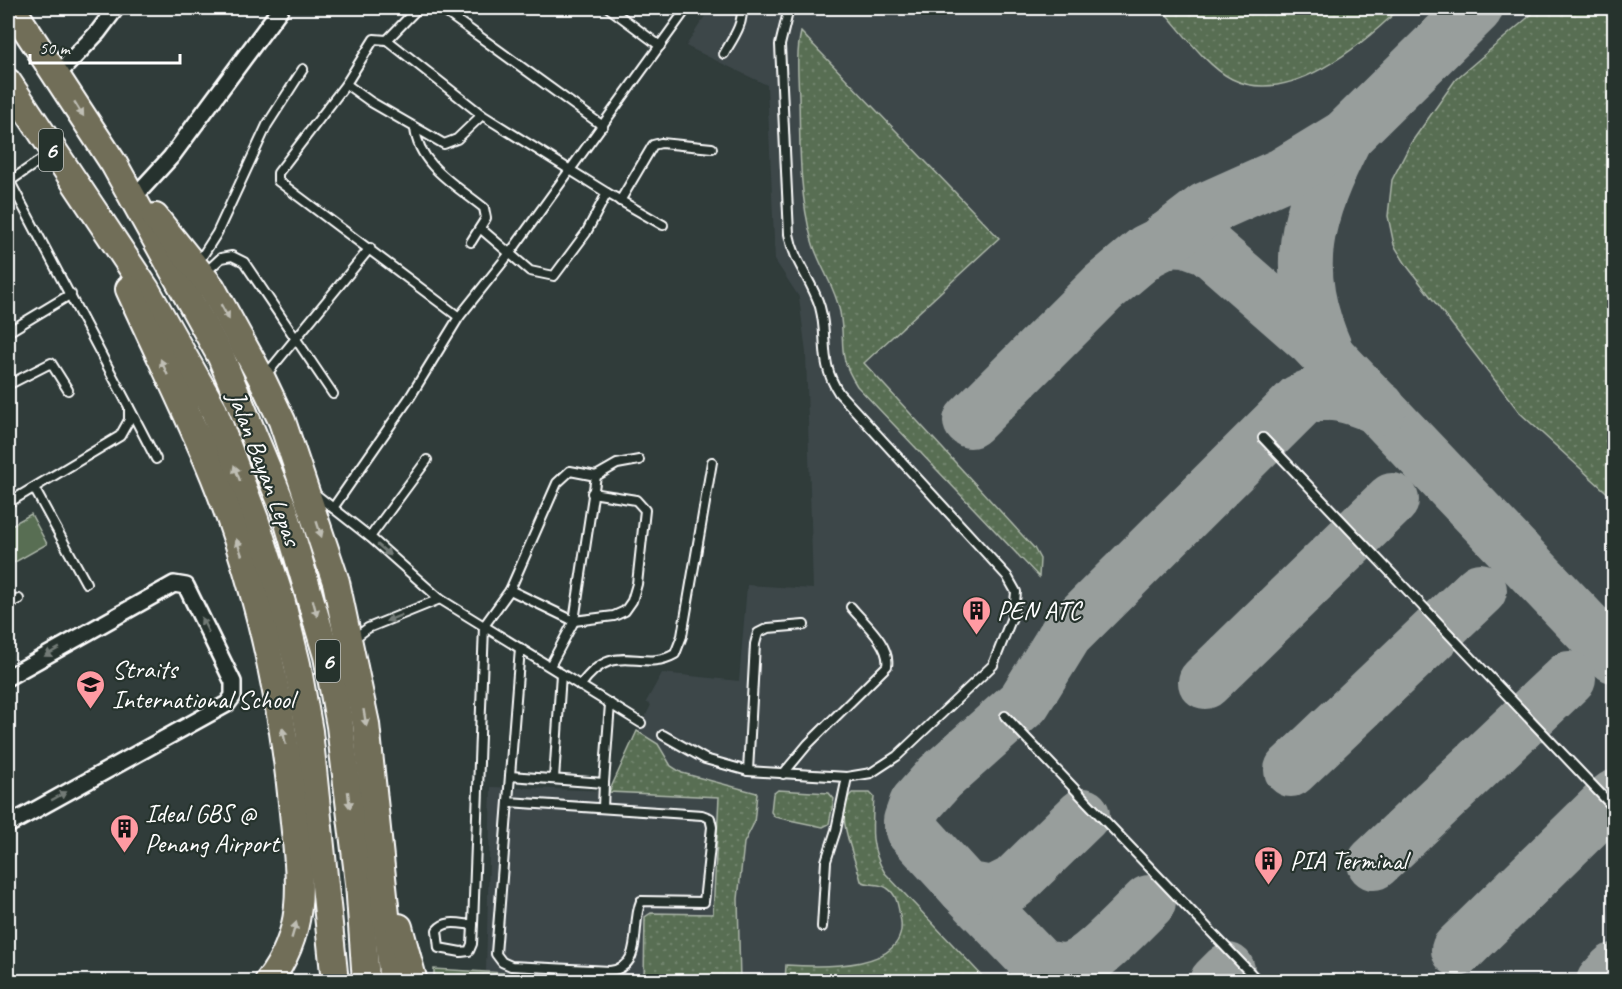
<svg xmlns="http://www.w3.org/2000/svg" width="1622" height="989" viewBox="0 0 1622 989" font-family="Caveat,sans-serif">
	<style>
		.built { fill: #3d474a }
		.grass { fill: url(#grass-dots); stroke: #acb6a9; stroke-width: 1.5 }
		.park { fill: #586e53; stroke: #acb6a9; stroke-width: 1.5 }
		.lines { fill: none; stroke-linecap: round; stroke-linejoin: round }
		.taxiway { stroke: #989e9c; stroke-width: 54 }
		.service-casing { stroke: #fff; stroke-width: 12 }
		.minor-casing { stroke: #fff; stroke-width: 20 }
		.trunk-casing { stroke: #fff; stroke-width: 30 }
		.service { stroke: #26332d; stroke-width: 8 }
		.minor { stroke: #26332d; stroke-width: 15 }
		.trunk { stroke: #716e59; stroke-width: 26 }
		.oneway { fill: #bfbeb4 }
		.oneway2 { fill: #727a76 }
		.labels { text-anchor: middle; stroke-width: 4.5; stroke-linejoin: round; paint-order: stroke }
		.shield { fill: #26332d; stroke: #bec2c0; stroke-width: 1.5 }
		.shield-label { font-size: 24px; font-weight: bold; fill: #fff }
		.street-label { font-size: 26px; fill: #fff; stroke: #26332d }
		.poi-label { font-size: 26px; fill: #fff; stroke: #26332d; text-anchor: start }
	</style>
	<defs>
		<pattern id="grass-dots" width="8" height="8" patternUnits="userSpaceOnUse" patternTransform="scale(1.5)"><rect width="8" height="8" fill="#586e53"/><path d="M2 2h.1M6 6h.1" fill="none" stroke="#71846d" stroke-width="1.8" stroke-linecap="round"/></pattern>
	</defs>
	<rect width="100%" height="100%" fill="#303c3a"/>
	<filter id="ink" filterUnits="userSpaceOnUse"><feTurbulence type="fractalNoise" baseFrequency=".0167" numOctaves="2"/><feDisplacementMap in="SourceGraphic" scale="12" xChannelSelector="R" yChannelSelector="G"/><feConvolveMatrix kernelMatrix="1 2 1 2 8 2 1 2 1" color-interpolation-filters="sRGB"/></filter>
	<g filter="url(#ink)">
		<path class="built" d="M 710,8 L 1614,8 L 1614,981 L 434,982 L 434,969 L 486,971 L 491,787 L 609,791 L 651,705 L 646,702 L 662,673 L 739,681 L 747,585 L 813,589 L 806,353 L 799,297 L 775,260 L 767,85 L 686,46 Z"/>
		<g class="grass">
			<path d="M 1161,8 L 1400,8 C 1362,45 1289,107 1232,79 C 1207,67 1180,29 1161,8 Z"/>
			<path d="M 1539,8 L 1614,8 L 1614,499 L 1520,413 L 1407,266 L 1394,245 L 1388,216 L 1392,180 L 1411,143 L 1456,79 Z"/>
			<path d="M 801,32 L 999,238 L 864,363 L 1034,548 L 1040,559 L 1039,577 L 857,386 C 836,353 846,346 840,312 C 835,286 819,266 812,241 C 799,194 800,144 799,96 C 798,75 796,53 801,32 Z"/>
			<path d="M 637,731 L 658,744 L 671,766 L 682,773 L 757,793 L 754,823 L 744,843 L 738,899 L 740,981 L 434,981 L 434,969 L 644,981 L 645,917 L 651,913 L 713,914 L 719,797 L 609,792 Z"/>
			<path d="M 778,790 L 829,793 L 834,799 L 829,824 L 823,827 L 775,817 L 771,812 L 773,794 Z"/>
			<path d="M 852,793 L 870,793 L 874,797 C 872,826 869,848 885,873 L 987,981 L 785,981 L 786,965 C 819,967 913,972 900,916 C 898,906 897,894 887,888 C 880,883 869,886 861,881 C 856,859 832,811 852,793 Z"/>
		</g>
		<path class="park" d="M 31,514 L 47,544 L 8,566 L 8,527 Z"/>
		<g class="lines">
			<g class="taxiway">
				<path d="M 1166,239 L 1186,240 L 1208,248 L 1313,340 L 1614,656"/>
				<path d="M 1327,353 C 1289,268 1306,216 1346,136"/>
				<path d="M 970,421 L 1103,288 L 1147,251 L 1159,245 L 1206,209 L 1282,175 L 1346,136 L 1476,8"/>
				<path d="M 1205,682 L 1392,500"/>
				<path d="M 1291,770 L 1480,590"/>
				<path d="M 1083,815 L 1013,883 L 993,893 L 965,888 L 1040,966 C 1049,968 1059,971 1069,969 C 1090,965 1131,919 1149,902"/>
				<path d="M 1374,863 L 1569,678"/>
				<path d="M 965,888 L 912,830 L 910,821 L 916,804 L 940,777 L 1024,702 L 1066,634 L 1300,401 C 1325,386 1354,397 1379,408"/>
				<path d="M 1458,950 L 1614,797"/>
				<path d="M 1216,982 L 1228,970"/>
				<path d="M 1603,982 L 1614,970"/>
			</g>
			<defs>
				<g id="service">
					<path d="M 418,8 L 387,40 L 482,115 L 607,193 L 586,233 L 554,276 L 530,271 L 480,228"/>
					<path d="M 440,8 L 603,126"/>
					<path d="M 609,8 L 660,46"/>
					<path d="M 724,54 C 731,41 745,23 741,8"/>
					<path d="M 346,84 L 374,39 L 387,40"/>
					<path d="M 415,128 C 418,165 457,186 484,208 L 486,218 L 471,242"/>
					<path d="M 8,178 L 129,407 L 129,420 L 120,436 L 8,503"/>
					<path d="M 10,181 L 51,153"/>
					<path d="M 607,193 L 663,225"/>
					<path d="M 620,201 L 653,145 L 661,143 L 712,148"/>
					<path d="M 198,263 L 217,233 L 267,125 L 303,69"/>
					<path d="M 205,273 L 221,258 L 232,256 L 244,262 L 333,394"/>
					<path d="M 459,317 L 278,181 L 278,173 L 346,84 L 371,102 L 444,144 L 457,139 L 482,115"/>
					<path d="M 8,332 L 71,294"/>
					<path d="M 265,376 L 370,248"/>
					<path d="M 8,385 L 51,363 L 68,390"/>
					<path d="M 130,409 L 156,459"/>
					<path d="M 1263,438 L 1614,808"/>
					<path d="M 34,488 L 86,583"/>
					<path d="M 314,493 L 370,537 L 440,599 L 641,723"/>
					<path d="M 333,508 L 410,397 L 459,317 L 510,253 L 687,8"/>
					<path d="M 370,537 L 427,460"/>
					<path d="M 510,590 L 574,621 L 614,616 L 625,611 L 632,601 L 637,584 L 645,510 L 636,500 L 592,493"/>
					<path d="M 8,604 L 19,599"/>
					<path d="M 352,640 L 368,628 L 440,599"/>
					<path d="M 550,666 L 574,621 L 596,476 L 617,464 L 639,460"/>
					<path d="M 580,686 C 615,637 640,674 675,654 L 682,636 L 712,462"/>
					<path d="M 1005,716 L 1259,982"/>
					<path d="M 663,735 L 705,759 L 748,771 L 847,777 L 871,773 L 897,756 L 993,665 L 1014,612 L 1016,592 L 1007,576 L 839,393 C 818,361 829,340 820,307 C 812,280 794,263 789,234 L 780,45 L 789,8"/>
					<path d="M 748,771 L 755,644 L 758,633 L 768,628 L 804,625"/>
					<path d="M 783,774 L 808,744 L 887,666 C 891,645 863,622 851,607"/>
					<path d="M 510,776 L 604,783 L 610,704"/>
					<path d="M 554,779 L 561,674"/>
					<path d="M 508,802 L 702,815 L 710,818 L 712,827 L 704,902 L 641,901 C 630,926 645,966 610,971 L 511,966 L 502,962 L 496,954 L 520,648"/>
					<path d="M 603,808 L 604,783"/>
					<path d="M 473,925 C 461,924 446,919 437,930 L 439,948 L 461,952 L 469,951 L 472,944 L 473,925 L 484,626 L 510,590 L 557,483 L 570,471 L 596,476"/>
					<path d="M 822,927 L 826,861 L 836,830 L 847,777"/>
				</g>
				<g id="minor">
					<path d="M 57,75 L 98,32 L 116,8"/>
					<path d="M 137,194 L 171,157 L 281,8"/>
					<path d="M 8,677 L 174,584 L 186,586 L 233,682 L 233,696 L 227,704 L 8,825"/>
				</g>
				<g id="trunk">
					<path d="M 12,8 L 114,164 L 221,357 L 284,509 L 327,656 L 340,726 L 359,883 L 366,982"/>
					<path d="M 8,82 L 146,289 L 213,408 L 255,519 L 282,603 L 297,664 L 309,731 L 335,982"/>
					<path d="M 155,217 L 212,288 L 262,379 L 282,421 L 336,582 L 366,724 L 393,982"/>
					<path d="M 129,289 C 157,351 188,413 214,476 C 257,583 282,697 293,812 C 299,875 310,927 268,982"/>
					<path d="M 399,927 L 414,982"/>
				</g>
			</defs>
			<use href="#service" class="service-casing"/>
			<use href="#minor" class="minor-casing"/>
			<use href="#trunk" class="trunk-casing"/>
			<use href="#service" class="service"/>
			<use href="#minor" class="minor"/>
			<use href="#trunk" class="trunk"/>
		</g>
		<defs><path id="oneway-solid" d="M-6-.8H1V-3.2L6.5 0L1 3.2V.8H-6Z" transform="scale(1.5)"/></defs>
		<g class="oneway">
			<use href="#oneway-solid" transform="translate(79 109) rotate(58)"/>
			<use href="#oneway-solid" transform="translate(225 312) rotate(61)"/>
			<use href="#oneway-solid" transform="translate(164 367) rotate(-114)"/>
			<use href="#oneway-solid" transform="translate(237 473) rotate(-111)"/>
			<use href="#oneway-solid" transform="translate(319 529) rotate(72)"/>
			<use href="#oneway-solid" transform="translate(239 547) rotate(-109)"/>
			<use href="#oneway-solid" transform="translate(315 608) rotate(75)"/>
			<use href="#oneway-solid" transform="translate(365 718) rotate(80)"/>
			<use href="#oneway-solid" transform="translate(284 736) rotate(-101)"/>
			<use href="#oneway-solid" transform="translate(349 800) rotate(83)"/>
			<use href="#oneway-solid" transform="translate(294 930) rotate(-74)"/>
		</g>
		<g class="oneway2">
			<use href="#oneway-solid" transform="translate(384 550) rotate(41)"/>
			<use href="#oneway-solid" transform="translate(394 618) rotate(158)"/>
			<use href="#oneway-solid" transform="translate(205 625) rotate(-116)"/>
			<use href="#oneway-solid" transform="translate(52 652) rotate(151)"/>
			<use href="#oneway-solid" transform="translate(59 796) rotate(-29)"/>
		</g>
	</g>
	<defs>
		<symbol id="building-pin" viewBox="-11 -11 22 30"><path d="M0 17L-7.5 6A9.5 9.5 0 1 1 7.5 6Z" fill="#ff9aa2" stroke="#26332d"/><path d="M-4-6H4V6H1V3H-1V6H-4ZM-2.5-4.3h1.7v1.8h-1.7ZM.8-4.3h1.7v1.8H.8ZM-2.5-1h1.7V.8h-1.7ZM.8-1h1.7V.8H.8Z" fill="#111"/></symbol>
		<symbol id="school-pin" viewBox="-11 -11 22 30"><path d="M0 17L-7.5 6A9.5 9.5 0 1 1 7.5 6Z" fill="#ff9aa2" stroke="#26332d"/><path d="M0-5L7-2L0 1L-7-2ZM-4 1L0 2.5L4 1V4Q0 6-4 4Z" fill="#111"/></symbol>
	</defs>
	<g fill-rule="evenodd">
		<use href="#building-pin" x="960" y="594" width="33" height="45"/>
		<use href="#school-pin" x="74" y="668" width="33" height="45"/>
		<use href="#building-pin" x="108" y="812" width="33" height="45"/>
		<use href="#building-pin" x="1252" y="844" width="33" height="45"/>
	</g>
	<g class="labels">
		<g class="shield">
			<rect x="39" y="129" width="24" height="42" rx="4.5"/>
			<rect x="316" y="640" width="24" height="42" rx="4.5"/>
		</g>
		<g class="shield-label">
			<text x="51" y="158">6</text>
			<text x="328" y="669">6</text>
		</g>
		<g class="street-label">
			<text transform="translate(265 468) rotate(69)" y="9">Jalan Bayan Lepas</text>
		</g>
		<g class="poi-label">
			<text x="997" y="619">PEN ATC</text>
			<text x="112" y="678">Straits<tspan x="112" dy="30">International School</tspan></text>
			<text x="145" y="822">Ideal GBS @<tspan x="145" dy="30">Penang Airport</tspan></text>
			<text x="1290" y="869">PIA Terminal</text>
		</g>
	</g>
	<rect width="1622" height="989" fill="none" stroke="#26332d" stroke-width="30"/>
	<rect x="15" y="15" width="1592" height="959" fill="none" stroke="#fff" stroke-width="2" filter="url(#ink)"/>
	<path d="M30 54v9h150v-9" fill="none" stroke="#ffffff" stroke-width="3"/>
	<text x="39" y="54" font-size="18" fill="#ffffff" stroke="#26332d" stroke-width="4.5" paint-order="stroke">50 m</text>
</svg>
